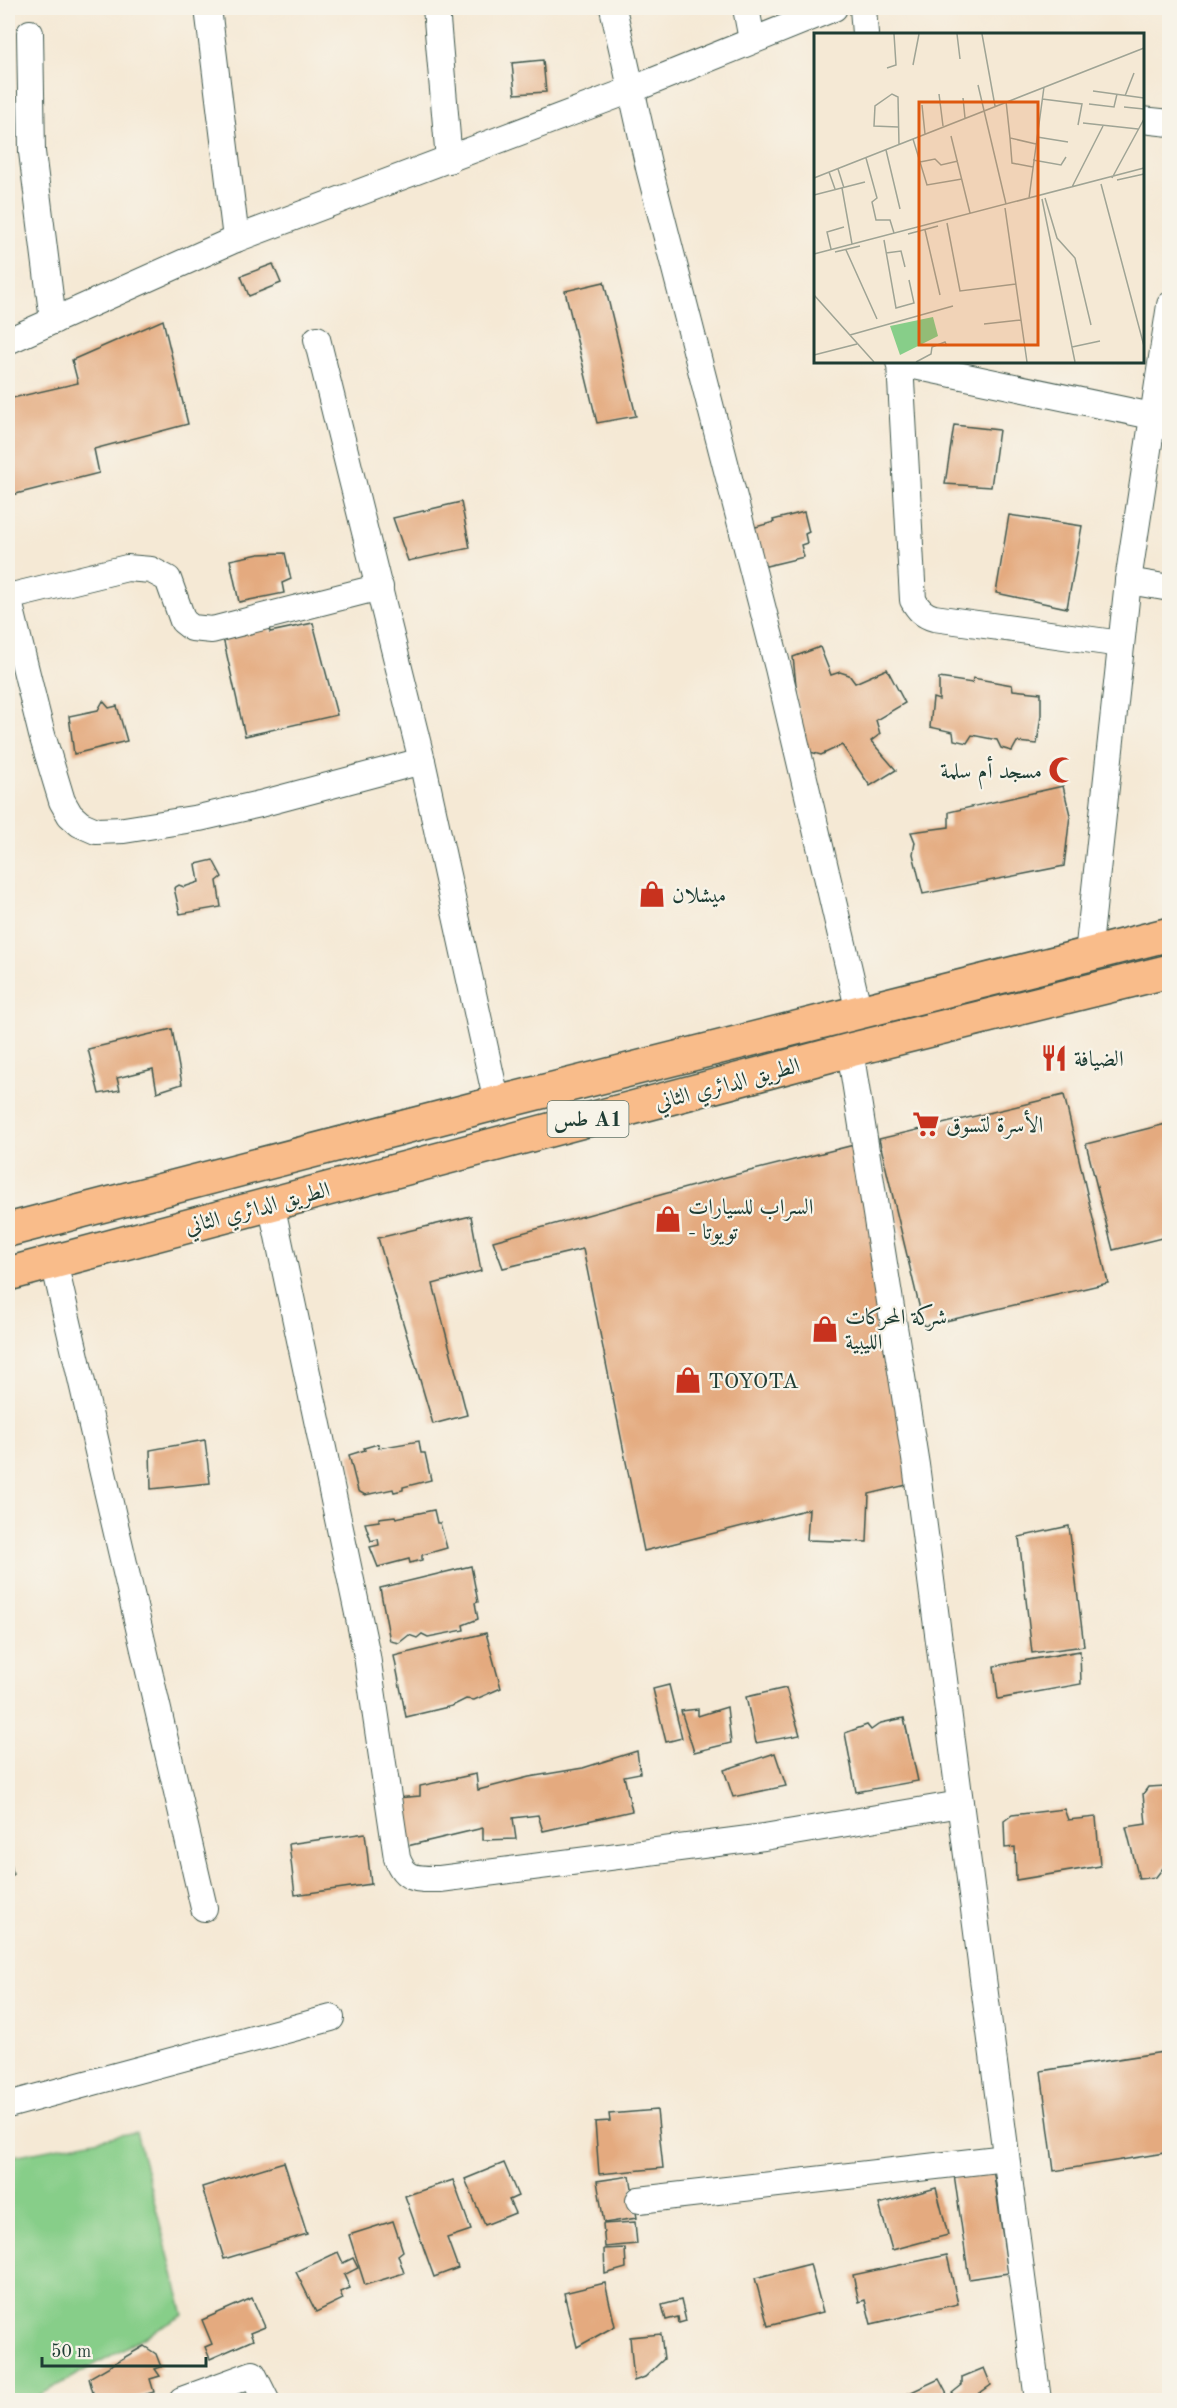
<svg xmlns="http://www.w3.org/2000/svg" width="1177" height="2408" viewBox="0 0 1177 2408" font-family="'Old Standard TT',Amiri,serif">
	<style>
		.green { fill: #87ce89; stroke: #53865e; stroke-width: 1.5 }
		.building { fill: #e4aa7f }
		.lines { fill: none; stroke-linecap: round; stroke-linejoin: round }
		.minor-casing { stroke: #3f574c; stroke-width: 28 }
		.highway-casing { stroke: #3f574c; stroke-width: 36 }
		.minor { stroke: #fff; stroke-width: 26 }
		.highway { stroke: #f9bc8a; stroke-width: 33 }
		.labels { text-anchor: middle; stroke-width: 4.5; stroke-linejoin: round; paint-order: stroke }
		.shield { fill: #f7f3e8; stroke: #60746a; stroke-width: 1.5 }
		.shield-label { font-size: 21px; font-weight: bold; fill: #1f3d34 }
		.poi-label { font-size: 22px; fill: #1f3d34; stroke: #f7f3e8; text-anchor: start }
		.street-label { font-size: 22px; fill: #1f3d34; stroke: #f7f3e8 }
		.inset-road { fill: none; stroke: #9fa495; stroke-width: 1.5 }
		.view { fill: #de580e; fill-opacity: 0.15; stroke: #de580e; stroke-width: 3 }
		.inset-edge { fill: none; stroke: #1f3d34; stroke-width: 3 }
	</style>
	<rect width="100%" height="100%" fill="#f7f3e8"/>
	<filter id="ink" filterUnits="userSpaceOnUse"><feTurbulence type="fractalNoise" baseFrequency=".0167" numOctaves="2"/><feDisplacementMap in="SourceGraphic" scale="12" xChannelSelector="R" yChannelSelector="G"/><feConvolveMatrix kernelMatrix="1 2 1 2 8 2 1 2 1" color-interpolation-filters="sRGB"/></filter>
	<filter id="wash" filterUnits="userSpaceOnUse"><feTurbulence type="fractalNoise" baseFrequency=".008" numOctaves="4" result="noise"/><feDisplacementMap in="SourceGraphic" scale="24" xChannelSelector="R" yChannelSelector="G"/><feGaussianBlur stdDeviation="1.35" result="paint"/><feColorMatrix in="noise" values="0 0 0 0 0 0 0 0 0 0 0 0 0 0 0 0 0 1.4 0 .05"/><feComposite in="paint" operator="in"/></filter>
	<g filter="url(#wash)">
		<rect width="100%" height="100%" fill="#f5e9d5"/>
		<path class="green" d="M 136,2132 L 184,2315 L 31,2400 L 8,2400 L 8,2157 Z"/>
		<g id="blocks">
			<g class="building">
				<path d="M 543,60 L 546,92 L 515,94 L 512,63 Z"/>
				<path d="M 273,264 L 281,283 L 249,296 L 241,276 Z"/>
				<path d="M 604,282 L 636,416 L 597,423 L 565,291 Z"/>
				<path d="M 163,320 L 188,424 L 94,449 L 99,473 L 8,496 L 8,399 L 78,383 L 72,360 Z"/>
				<path d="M 954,425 L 999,430 L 991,487 L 945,484 Z"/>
				<path d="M 461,502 L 470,548 L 408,561 L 393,518 Z"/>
				<path d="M 804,512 L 809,532 L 805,534 L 807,543 L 801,545 L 804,557 L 762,567 L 752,528 L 774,522 L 773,520 Z"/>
				<path d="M 1009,515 L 1082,526 L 1067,608 L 996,593 Z"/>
				<path d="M 285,553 L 291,579 L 282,583 L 284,593 L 239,602 L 230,560 L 259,554 Z"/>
				<path d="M 267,622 L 270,632 L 313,623 L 337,715 L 245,736 L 223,638 Z"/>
				<path d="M 820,647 L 831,675 L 840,672 L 849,675 L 855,683 L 887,669 L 905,703 L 876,720 L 880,734 L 871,741 L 896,770 L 870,786 L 842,745 L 821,755 L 803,750 L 793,657 Z"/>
				<path d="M 939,678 L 972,683 L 973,678 L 1012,685 L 1013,690 L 1041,693 L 1041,715 L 1037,744 L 1017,742 L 1012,751 L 1001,748 L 997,740 L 972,735 L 967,743 L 954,740 L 953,732 L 930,727 L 933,698 L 939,700 Z"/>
				<path d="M 103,701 L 109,708 L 117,706 L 127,741 L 74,754 L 69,716 L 98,710 Z"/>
				<path d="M 1063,786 L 1070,815 L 1064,866 L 923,894 L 913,854 L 915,842 L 911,832 L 949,827 L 949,812 Z"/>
				<path d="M 213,860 L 222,877 L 217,881 L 221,907 L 180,914 L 174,888 L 179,885 L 184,887 L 199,882 L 196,864 Z"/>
				<path d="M 172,1029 L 182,1084 L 157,1092 L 153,1069 L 117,1078 L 120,1090 L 99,1094 L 88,1049 Z"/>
				<path d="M 1064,1095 L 1108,1283 L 924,1326 L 879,1139 Z"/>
				<path d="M 1170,1123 L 1170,1236 L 1113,1250 L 1086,1144 Z"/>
				<path d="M 854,1145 L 927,1480 L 869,1494 L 867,1542 L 807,1540 L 809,1509 L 644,1551 L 583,1249 L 503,1268 L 493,1241 L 722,1178 Z"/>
				<path d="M 471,1216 L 481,1271 L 433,1284 L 467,1415 L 433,1424 L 378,1238 Z"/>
				<path d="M 205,1440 L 210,1483 L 151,1489 L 150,1450 Z"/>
				<path d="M 419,1441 L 421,1453 L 425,1453 L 431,1480 L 403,1487 L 403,1490 L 394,1492 L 393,1489 L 365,1495 L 358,1491 L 349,1455 L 365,1450 L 364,1448 L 378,1444 L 379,1448 Z"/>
				<path d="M 434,1510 L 437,1523 L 440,1523 L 447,1548 L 422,1555 L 422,1560 L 410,1563 L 409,1559 L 378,1567 L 370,1547 L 379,1545 L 378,1539 L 371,1541 L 365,1523 L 379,1521 L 379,1518 L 395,1516 L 396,1518 Z"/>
				<path d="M 1069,1526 L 1084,1646 L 1032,1653 L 1019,1537 Z"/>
				<path d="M 471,1566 L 478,1602 L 475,1603 L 478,1619 L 463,1625 L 464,1630 L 428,1637 L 422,1634 L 417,1638 L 409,1635 L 399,1643 L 390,1641 L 380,1588 Z"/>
				<path d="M 486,1633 L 501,1688 L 474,1700 L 466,1699 L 452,1706 L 406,1717 L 394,1656 Z"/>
				<path d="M 1080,1651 L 1081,1684 L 998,1699 L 994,1666 Z"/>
				<path d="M 669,1685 L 682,1738 L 666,1742 L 653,1689 Z"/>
				<path d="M 786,1688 L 800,1735 L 756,1743 L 746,1697 Z"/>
				<path d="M 727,1707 L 731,1743 L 694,1752 L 681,1711 L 698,1709 L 698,1716 Z"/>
				<path d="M 904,1718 L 918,1781 L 856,1792 L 845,1733 L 867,1725 L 871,1730 L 881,1723 Z"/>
				<path d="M 637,1751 L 640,1773 L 624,1776 L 632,1811 L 543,1831 L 538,1815 L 513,1818 L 516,1839 L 483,1840 L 483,1828 L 407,1846 L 396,1798 L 420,1796 L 420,1786 L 476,1774 L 478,1790 L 529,1777 L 583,1768 Z"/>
				<path d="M 775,1753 L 786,1786 L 733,1797 L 724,1770 Z"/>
				<path d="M 1166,1786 L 1170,1791 L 1170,1859 L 1156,1877 L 1139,1879 L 1126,1827 L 1146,1824 L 1143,1794 L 1148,1787 Z"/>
				<path d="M 1064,1809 L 1068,1820 L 1096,1817 L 1100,1866 L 1016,1880 L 1015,1847 L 1005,1848 L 1004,1821 L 1012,1815 Z"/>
				<path d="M 365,1833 L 371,1884 L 295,1895 L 289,1844 Z"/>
				<path d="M 8,1846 L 13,1875 L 8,1876 Z"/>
				<path d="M 1170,2051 L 1170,2152 L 1054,2171 L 1041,2071 Z"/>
				<path d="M 657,2110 L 663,2168 L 599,2174 L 595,2122 L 610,2121 L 609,2114 Z"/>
				<path d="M 284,2162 L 307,2234 L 224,2259 L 202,2187 Z"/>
				<path d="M 504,2163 L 518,2196 L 509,2200 L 515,2213 L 485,2225 L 465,2179 Z"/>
				<path d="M 993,2168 L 1008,2273 L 969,2279 L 954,2174 Z"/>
				<path d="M 630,2176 L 637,2218 L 604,2223 L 597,2181 Z"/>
				<path d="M 453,2180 L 471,2230 L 447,2238 L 458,2268 L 434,2277 L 405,2196 Z"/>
				<path d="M 936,2188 L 948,2235 L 892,2250 L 879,2204 Z"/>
				<path d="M 393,2221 L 403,2251 L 398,2255 L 404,2273 L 365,2285 L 349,2235 Z"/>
				<path d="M 635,2222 L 637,2244 L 605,2247 L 603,2224 Z"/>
				<path d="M 625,2248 L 626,2268 L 605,2274 L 604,2249 Z"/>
				<path d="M 338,2252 L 343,2263 L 353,2258 L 358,2268 L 344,2275 L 350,2288 L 340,2292 L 343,2299 L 316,2312 L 296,2272 Z"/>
				<path d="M 947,2255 L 958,2304 L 871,2324 L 865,2300 L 859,2302 L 853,2275 Z"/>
				<path d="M 810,2264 L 823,2312 L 768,2326 L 755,2278 Z"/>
				<path d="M 605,2283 L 615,2326 L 577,2347 L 564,2293 Z"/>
				<path d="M 252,2298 L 265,2327 L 250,2333 L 253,2340 L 210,2359 L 205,2347 L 212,2344 L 202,2320 Z"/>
				<path d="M 681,2300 L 686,2321 L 679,2323 L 678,2317 L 666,2320 L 662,2305 Z"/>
				<path d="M 661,2334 L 664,2359 L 645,2377 L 634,2381 L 630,2337 Z"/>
				<path d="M 144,2346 L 156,2354 L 161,2367 L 155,2369 L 160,2376 L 150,2379 L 154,2392 L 126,2400 L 95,2400 L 89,2378 Z"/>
				<path d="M 984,2368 L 991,2385 L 970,2400 L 958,2400 L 952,2393 L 962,2385 L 962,2377 Z"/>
				<path d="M 939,2379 L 950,2400 L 911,2400 L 907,2394 Z"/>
			</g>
		</g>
	</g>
	<g filter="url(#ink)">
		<use href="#blocks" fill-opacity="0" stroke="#3f574c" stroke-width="1.5"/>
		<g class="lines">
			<defs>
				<g id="minor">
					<path d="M 208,8 L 236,239"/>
					<path d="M 436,8 L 449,160"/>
					<path d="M 613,8 L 649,168 L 778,668 L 859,1012"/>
					<path d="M 746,8 L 752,40"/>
					<path d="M 863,8 L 865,34"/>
					<path d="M 30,33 L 32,152 L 53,321"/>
					<path d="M 1142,120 L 1170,123"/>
					<path d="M 317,339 L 422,761 L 497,1103"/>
					<path d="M 8,341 L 236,239 L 631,90 L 834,8"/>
					<path d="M 899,362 L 900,363 L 1152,416"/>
					<path d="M 900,363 L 913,600 C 918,609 923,615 934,618 L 1121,644"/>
					<path d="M 1128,581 L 1170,588"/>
					<path d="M 8,597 L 42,735 L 62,801 L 70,815 L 80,824 L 96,831 L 124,830 L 199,818 L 260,804 L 422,761"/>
					<path d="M 8,597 L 127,568 L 151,570 L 168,579 L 183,621 L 192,628 L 212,630 L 380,587"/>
					<path d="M 1088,955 L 1128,581 L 1170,305"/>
					<path d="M 850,1050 L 916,1465 L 1038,2400"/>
					<path d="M 271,1203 L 367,1656 L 397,1858 C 405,1881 418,1879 440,1879 L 764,1837 L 960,1804"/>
					<path d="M 54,1262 L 204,1908"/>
					<path d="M 8,2105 L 331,2018"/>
					<path d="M 639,2200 L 1006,2158"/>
					<path d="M 182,2400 L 253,2374 L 266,2400"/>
				</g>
				<g id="highway">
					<path d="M 8,1230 L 497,1103 L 1170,934"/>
					<path d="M 8,1274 L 850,1050 L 1170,971"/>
				</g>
			</defs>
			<use href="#minor" class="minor-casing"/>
			<use href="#highway" class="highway-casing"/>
			<use href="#minor" class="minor"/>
			<use href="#highway" class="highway"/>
		</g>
	</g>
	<defs>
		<symbol id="mosque-bare" viewBox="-9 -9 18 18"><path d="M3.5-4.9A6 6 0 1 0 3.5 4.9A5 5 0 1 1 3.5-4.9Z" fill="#c8321e" stroke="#f7f3e8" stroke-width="2.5" paint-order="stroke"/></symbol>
		<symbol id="shop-bare" viewBox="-9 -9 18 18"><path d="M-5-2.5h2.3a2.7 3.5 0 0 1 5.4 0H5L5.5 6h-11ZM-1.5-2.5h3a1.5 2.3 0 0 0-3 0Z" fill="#c8321e" stroke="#f7f3e8" stroke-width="2.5" paint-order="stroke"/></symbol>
		<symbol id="restaurant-bare" viewBox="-9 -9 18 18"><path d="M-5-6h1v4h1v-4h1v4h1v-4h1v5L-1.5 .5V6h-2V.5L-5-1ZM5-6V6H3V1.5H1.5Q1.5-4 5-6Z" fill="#c8321e" stroke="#f7f3e8" stroke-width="2.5" paint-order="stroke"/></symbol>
		<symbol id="supermarket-bare" viewBox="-9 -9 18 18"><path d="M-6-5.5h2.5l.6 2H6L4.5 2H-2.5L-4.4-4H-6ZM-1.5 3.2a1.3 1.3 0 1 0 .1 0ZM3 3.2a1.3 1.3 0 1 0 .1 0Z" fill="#c8321e" stroke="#f7f3e8" stroke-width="2.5" paint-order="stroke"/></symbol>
	</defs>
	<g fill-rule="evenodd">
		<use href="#mosque-bare" x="1043" y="751" width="38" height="38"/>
		<use href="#shop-bare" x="633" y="875" width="38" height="38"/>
		<use href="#restaurant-bare" x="1035" y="1039" width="38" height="38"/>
		<use href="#supermarket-bare" x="907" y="1105" width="38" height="38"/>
		<use href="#shop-bare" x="649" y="1200" width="38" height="38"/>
		<use href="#shop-bare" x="806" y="1310" width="38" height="38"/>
		<use href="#shop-bare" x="669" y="1361" width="38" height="38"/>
	</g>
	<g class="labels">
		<rect class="shield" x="547.5" y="1101" width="81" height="36" rx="4.5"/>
		<g class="shield-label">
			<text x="588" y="1126">طس A1</text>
		</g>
		<g class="poi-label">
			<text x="1042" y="778" text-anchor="end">مسجد أم سلمة</text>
			<text x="672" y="902">ميشلان</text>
			<text x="1074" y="1066">الضيافة</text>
			<text x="946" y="1132">الأسرة لتسوق</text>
			<text x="688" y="1214">السراب للسيارات<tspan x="688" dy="25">- تويوتا</tspan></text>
			<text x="845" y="1324">شركة المحركات<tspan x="845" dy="25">الليبية</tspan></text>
			<text x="708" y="1388">TOYOTA</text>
		</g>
		<g class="street-label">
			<text transform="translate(727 1083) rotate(-15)" y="8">الطريق الدائري الثاني</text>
			<text transform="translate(257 1207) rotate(-15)" y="8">الطريق الدائري الثاني</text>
		</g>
	</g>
	<g transform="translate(814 33)">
		<rect width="330" height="330" fill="#f5e9d5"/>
		<path d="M 119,284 L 124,303 L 86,322 L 76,293 Z" fill="#87ce89"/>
		<path class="inset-road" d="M 143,1 L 146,26M 168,1 L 181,73M 99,32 L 105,1M 73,35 L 82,32 L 80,1M 164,52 L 192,171M 279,58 L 330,65M 125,61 L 129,93M 311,63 L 320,40M 149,65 L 151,85M 228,66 L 268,71 L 264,92M 192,68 L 196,105 L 222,111M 275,71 L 300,74 L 303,61M 108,72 L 111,101M 310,74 L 330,76M 269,90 L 324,96M 84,94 L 60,93 L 61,73 L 78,61 L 84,64 L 85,112M 137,103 L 156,180M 223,104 L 254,109M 196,105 L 198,130 L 219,134M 99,106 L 113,152 L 148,146M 72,117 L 86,176M 52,125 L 63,165 L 58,169 L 62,187 L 76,187 L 80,200M 219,127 L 247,132 L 252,124M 106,129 L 121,126 L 127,132 L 144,128M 24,136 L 30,155M 15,139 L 21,156M 0,145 L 330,15M 298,145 L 330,86M 303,147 L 330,141M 287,151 L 330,313M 258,154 L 289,93M 28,155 L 38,211M 0,162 L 51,149M 215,165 L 230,54M 231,165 L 243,205 L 261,225 L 277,292M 228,166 L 261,329M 191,175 L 213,329M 133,190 L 146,258 L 202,251M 111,197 L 126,262M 94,201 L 124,193M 70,207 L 82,275 L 100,270 L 95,247M 17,216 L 13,199 L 30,194M 32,217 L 63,286M 21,219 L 46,213M 72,220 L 87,218 L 91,234M 0,221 L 330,135M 0,262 L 60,329M 170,291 L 207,287M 36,302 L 139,273M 258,314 L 286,308M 0,322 L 43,311M 102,329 L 117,321 L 118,314 L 131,309 L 133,313"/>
		<path class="view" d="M 105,69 L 224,69 L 224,312 L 105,312 Z"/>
		<rect width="330" height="330" class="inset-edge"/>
	</g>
	<rect width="1177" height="2408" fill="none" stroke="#f7f3e8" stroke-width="30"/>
	<path d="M42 2357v9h164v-9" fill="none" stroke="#1f3d34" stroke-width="3"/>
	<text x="51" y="2357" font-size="18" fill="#1f3d34" stroke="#f7f3e8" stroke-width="4.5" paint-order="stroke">50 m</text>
</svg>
